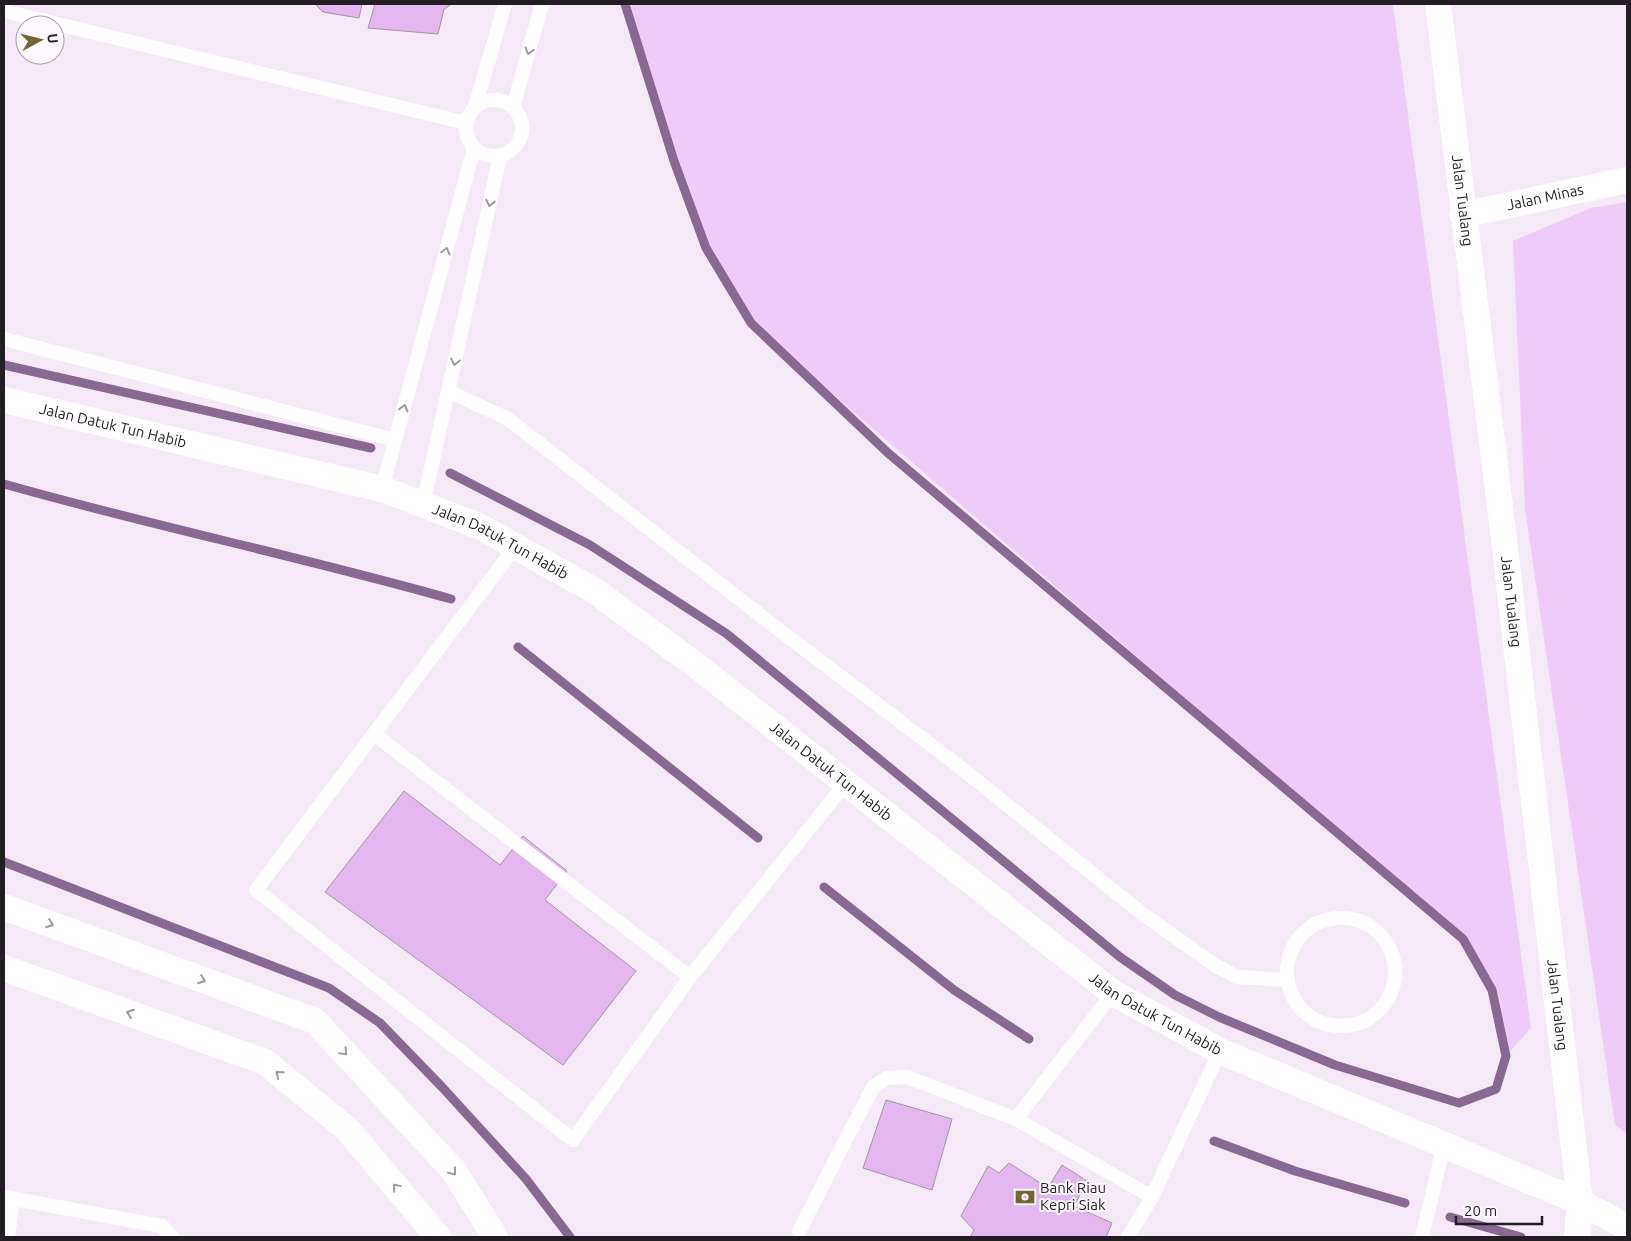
<svg xmlns="http://www.w3.org/2000/svg" width="1631" height="1241" viewBox="0 0 1631 1241" font-family="Ubuntu,sans-serif">
	<style>
		.green { fill: #eeccf8 }
		.lines { fill: none; stroke-linecap: round; stroke-linejoin: round }
		.stream { stroke: #886991; stroke-width: 9 }
		.building { fill: #e4b6f0; stroke: #a296a5 }
		.lane { stroke: #fff; stroke-width: 14 }
		.street { stroke: #fff; stroke-width: 26 }
		.oneway { stroke: #9c9a9c }
		.labels { text-anchor: middle; stroke-width: 4; stroke-linejoin: round; paint-order: stroke }
		.street-label { font-size: 15px; fill: #221e23; stroke: #fef9ff }
		.poi-label { font-size: 15px; fill: #221e23; stroke: #fef9ff; text-anchor: start }
	</style>
	<rect width="100%" height="100%" fill="#f5e9f8"/>
	<g class="green">
		<path d="M 625,4 L 1393,4 L 1531,1028 L 1506,1056 L 1492,990 L 1463,939 L 751,323 L 706,248 L 674,161 Z"/>
		<path d="M 1627,202 L 1627,1134 L 1615,1125 L 1525,509 L 1513,241 L 1591,208 Z"/>
	</g>
	<g class="lines">
		<g class="stream">
			<path d="M 4,365 L 371,448"/>
			<path d="M 450,473 L 590,545 L 727,634 L 1120,957 L 1175,995 L 1219,1017 L 1335,1065 L 1459,1103 L 1496,1089 L 1506,1056 L 1492,990 L 1463,939 L 888,453 L 751,323 L 706,248 L 674,161 L 625,4"/>
			<path d="M 4,484 C 152,526 303,557 451,599"/>
			<path d="M 518,647 L 758,838"/>
			<path d="M 4,862 L 329,988 L 380,1023 L 442,1087 L 526,1179 L 570,1237"/>
			<path d="M 824,887 L 954,990 L 1029,1039"/>
			<path d="M 1214,1141 L 1295,1171 L 1405,1203"/>
			<path d="M 1450,1217 L 1521,1237"/>
		</g>
	</g>
	<g class="building">
		<path d="M 315,4 L 362,4 L 359,18 L 323,12 Z"/>
		<path d="M 375,4 L 452,4 L 444,9 L 438,34 L 368,28 Z"/>
		<path d="M 404,791 L 500,865 L 523,836 L 567,871 L 545,900 L 636,971 L 563,1065 L 325,892 Z"/>
		<path d="M 886,1100 L 952,1119 L 932,1190 L 863,1168 Z"/>
		<path d="M 1009,1163 L 1048,1188 L 1062,1165 L 1087,1181 L 1074,1206 L 1112,1223 L 1106,1237 L 970,1237 L 974,1230 L 961,1216 L 988,1166 L 999,1173 Z"/>
	</g>
	<g class="lines">
		<g class="lane">
			<path d="M 4,11 L 466,123"/>
			<circle cx="494" cy="128" r="28"/>
			<path d="M 475,107 L 505,4"/>
			<path d="M 513,107 L 542,4"/>
			<path d="M 4,339 L 395,440"/>
			<path d="M 448,391 L 508,419 L 774,626 L 960,767 L 1140,912 L 1216,966 L 1237,977 L 1288,980"/>
			<path d="M 382,489 L 474,148"/>
			<path d="M 423,505 L 500,156"/>
			<path d="M 516,546 L 256,890 L 573,1140 L 690,977 L 845,784"/>
			<path d="M 374,734 L 690,977"/>
			<circle cx="1341" cy="972" r="54"/>
			<path d="M 1016,1119 L 1152,1197"/>
			<path d="M 4,1197 L 162,1226 L 172,1237"/>
			<path d="M 799,1231 L 873,1087 L 887,1078 L 907,1077 L 1016,1119 L 1113,993"/>
			<path d="M 8,1237 L 13,1199"/>
			<path d="M 1128,1237 L 1152,1197 L 1220,1051"/>
			<path d="M 1422,1237 L 1444,1145"/>
		</g>
		<g class="street">
			<path id="s1" d="M 1438,4 L 1502,522 L 1580,1202 L 1577,1237"/>
			<path id="s2" d="M 1462,215 L 1627,180"/>
			<path id="s3" d="M 4,400 L 382,489 L 479,526 L 595,591 L 697,666 L 1113,993 L 1220,1051 L 1580,1202 L 1627,1227"/>
			<path d="M 4,907 L 315,1021 L 454,1171 L 495,1237"/>
			<path d="M 4,968 L 265,1062 L 347,1129 L 438,1237"/>
		</g>
	</g>
	<defs><path id="oneway-chevron" d="M-2-3.5L2.5 0L-2 3.5" fill="none" stroke-width="1.6" stroke-linecap="round" stroke-linejoin="round" transform="scale(1.25)"/></defs>
	<g class="oneway">
		<use href="#oneway-chevron" transform="translate(529 51) rotate(106)"/>
		<use href="#oneway-chevron" transform="translate(490 203) rotate(102)"/>
		<use href="#oneway-chevron" transform="translate(446 251) rotate(-75)"/>
		<use href="#oneway-chevron" transform="translate(455 362) rotate(102)"/>
		<use href="#oneway-chevron" transform="translate(404 408) rotate(-75)"/>
		<use href="#oneway-chevron" transform="translate(50 924) rotate(20)"/>
		<use href="#oneway-chevron" transform="translate(202 980) rotate(20)"/>
		<use href="#oneway-chevron" transform="translate(130 1013) rotate(-160)"/>
		<use href="#oneway-chevron" transform="translate(344 1052) rotate(47)"/>
		<use href="#oneway-chevron" transform="translate(279 1074) rotate(-141)"/>
		<use href="#oneway-chevron" transform="translate(453 1172) rotate(53)"/>
		<use href="#oneway-chevron" transform="translate(396 1187) rotate(-130)"/>
	</g>
	<defs>
		<symbol id="bank-bare" viewBox="-9 -9 18 18"><path d="M-6-4H6V4H-6ZM0-2.3a2.3 2.3 0 1 0 0 4.6a2.3 2.3 0 1 0 0-4.6Z" fill="#736532" stroke="#fef9ff" stroke-width="2.5" paint-order="stroke"/></symbol>
	</defs>
	<g fill-rule="evenodd">
		<use href="#bank-bare" x="1011" y="1183" width="28" height="28"/>
	</g>
	<g class="labels">
		<g class="street-label">
			<text dy="5" stroke="none"><textPath href="#s2" startOffset="85">Jalan Minas</textPath></text>
			<text dy="5" stroke="none"><textPath href="#s1" startOffset="198">Jalan Tualang</textPath></text>
			<text dy="5" stroke="none"><textPath href="#s3" startOffset="112">Jalan Datuk Tun Habib</textPath></text>
			<text dy="5" stroke="none"><textPath href="#s3" startOffset="518">Jalan Datuk Tun Habib</textPath></text>
			<text dy="5" stroke="none"><textPath href="#s1" startOffset="602">Jalan Tualang</textPath></text>
			<text dy="5" stroke="none"><textPath href="#s3" startOffset="922">Jalan Datuk Tun Habib</textPath></text>
			<text dy="5" stroke="none"><textPath href="#s1" startOffset="1008">Jalan Tualang</textPath></text>
			<text dy="5" stroke="none"><textPath href="#s3" startOffset="1328">Jalan Datuk Tun Habib</textPath></text>
		</g>
		<g class="poi-label">
			<text x="1040" y="1193">Bank Riau<tspan x="1040" dy="17">Kepri Siak</tspan></text>
		</g>
	</g>
	<rect width="1631" height="1241" fill="none" stroke="#221e23" stroke-width="10"/>
	<g transform="translate(40 40) rotate(83)"><circle r="24" fill="#fef9ff" stroke="#a6a1a7"/>
	<path d="M0-4L9 19L0 12L-9 19Z" fill="#736532"/>
	<text y="-8" font-size="14" font-weight="bold" text-anchor="middle" fill="#221e23">U</text>
	</g>
	<path d="M1456 1216v8h86v-8" fill="none" stroke="#221e23" stroke-width="2.5"/>
	<text x="1464" y="1216" font-size="15" fill="#221e23" stroke="#fef9ff" stroke-width="4" paint-order="stroke">20 m</text>
</svg>
